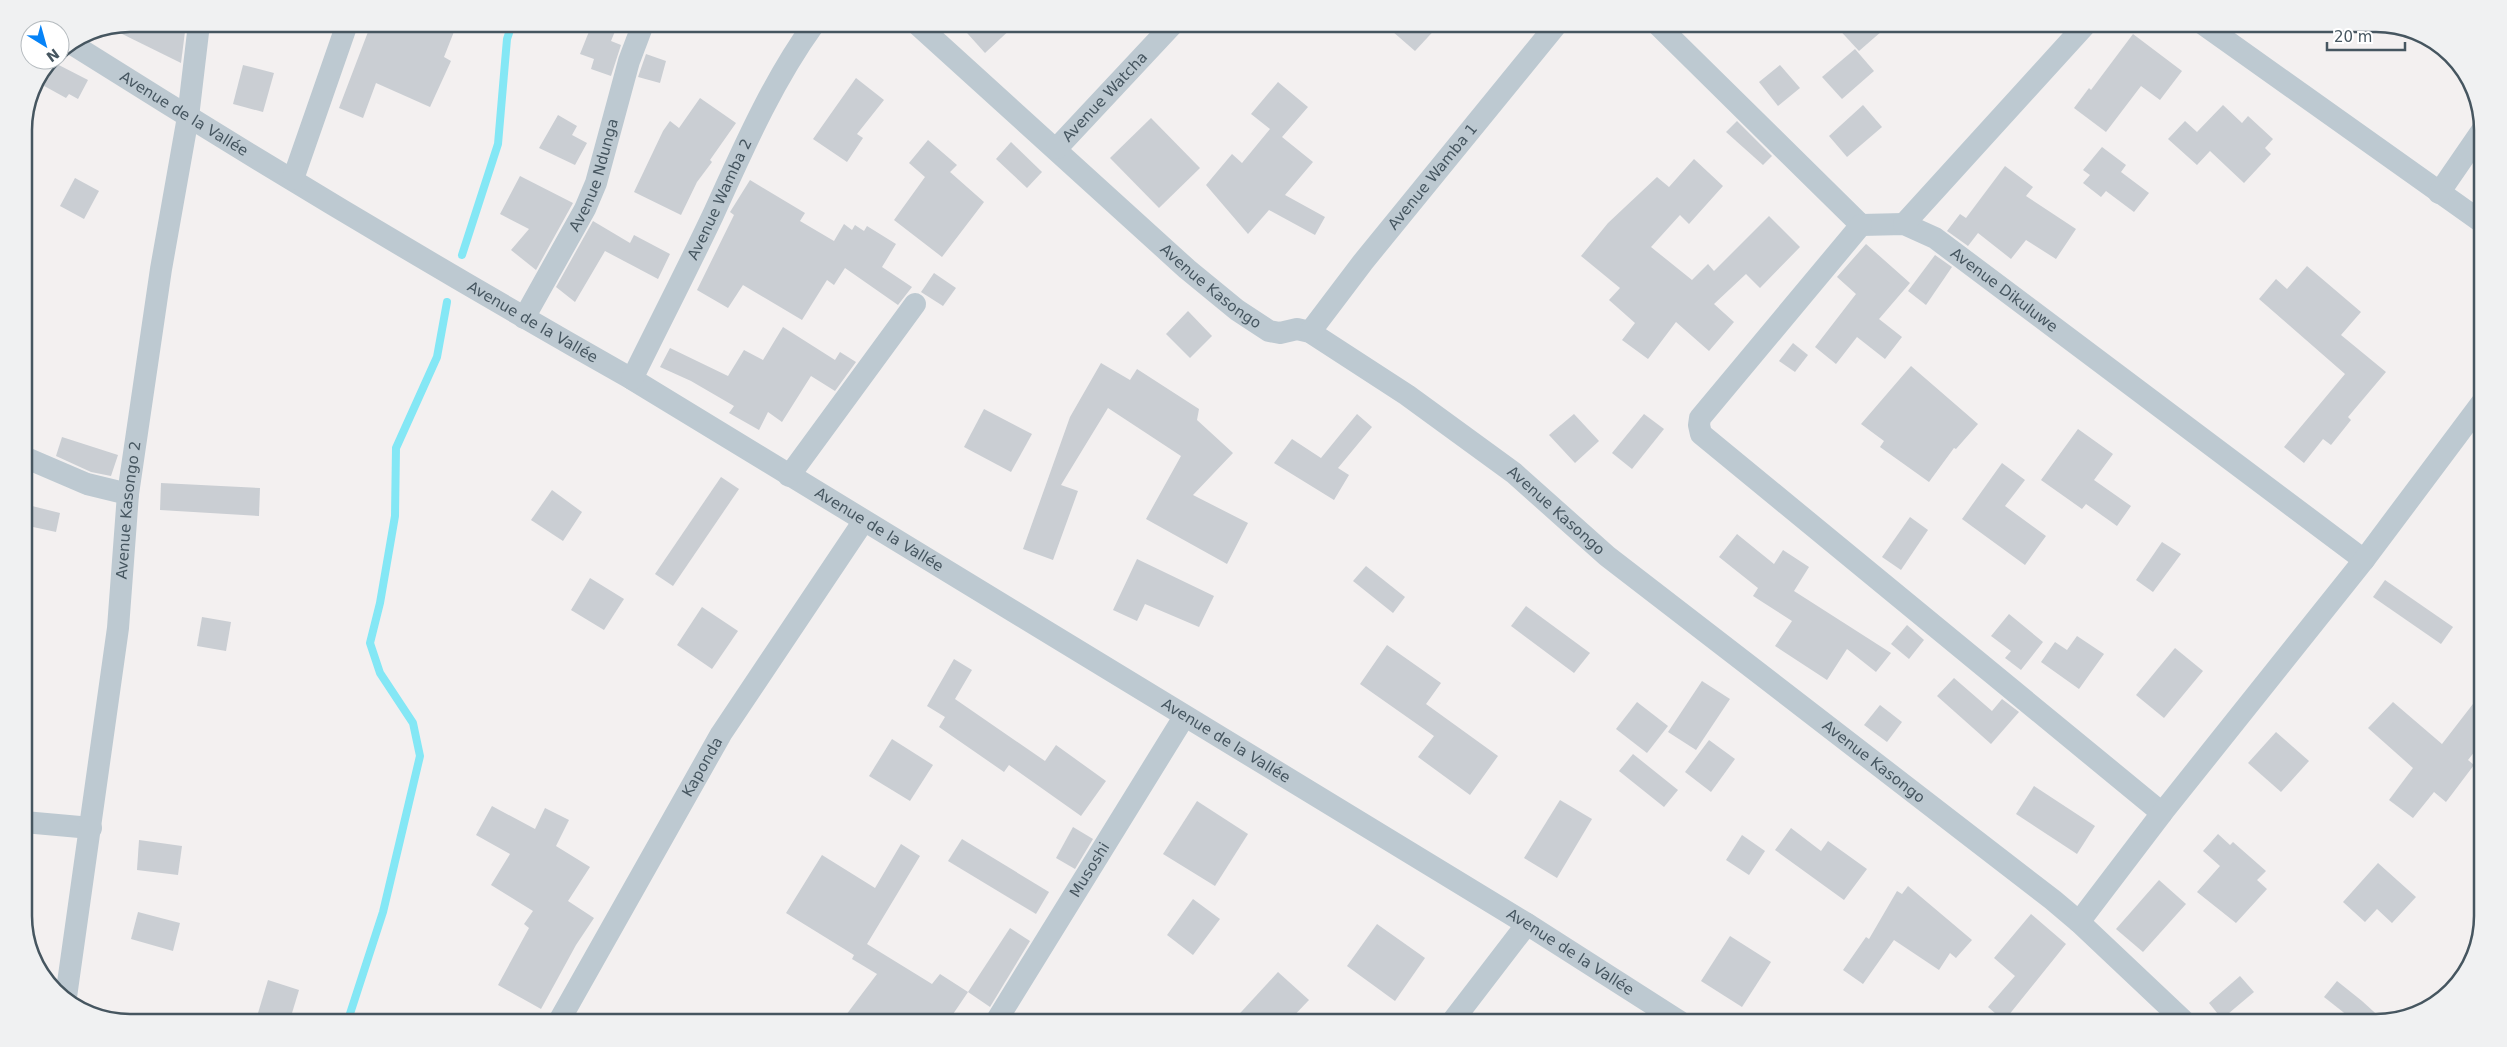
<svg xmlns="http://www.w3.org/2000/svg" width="2507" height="1047" viewBox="0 0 2507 1047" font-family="'DejaVu Sans',sans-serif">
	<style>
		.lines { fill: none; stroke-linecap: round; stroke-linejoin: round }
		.stream { stroke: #84e7f5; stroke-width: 8 }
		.building { fill: #caced3 }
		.street { stroke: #bdc9d1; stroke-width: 22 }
		.labels { text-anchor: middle; stroke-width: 5; stroke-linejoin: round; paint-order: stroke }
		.street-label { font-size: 15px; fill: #465660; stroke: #fff }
		.rim { fill: none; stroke: #465660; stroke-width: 2.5 }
	</style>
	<rect width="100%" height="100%" fill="#f3f0f0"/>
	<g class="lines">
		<g class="stream">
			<path d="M 462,255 L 498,144 L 507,39 L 512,24"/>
			<path d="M 347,1023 L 383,912 L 420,756 L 413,723 L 380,673 L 370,643 L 380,603 L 395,516 L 396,448 L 437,357 L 447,302"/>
		</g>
	</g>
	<g class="building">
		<path d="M 131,24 L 186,24 L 181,63 L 110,28 Z"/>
		<path d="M 371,24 L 457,24 L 444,57 L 451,61 L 430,107 L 376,83 L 363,118 L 339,108 Z"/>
		<path d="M 592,24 L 618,24 L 611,41 L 621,45 L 611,76 L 591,69 L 594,59 L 580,54 Z"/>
		<path d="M 959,24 L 1016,24 L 985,53 Z"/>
		<path d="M 1384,24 L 1440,24 L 1415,51 Z"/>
		<path d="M 1834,24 L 1890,24 L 1859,51 Z"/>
		<path d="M 2133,34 L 2182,71 L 2160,100 L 2141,86 L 2106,132 L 2074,108 L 2089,88 L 2091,90 Z"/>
		<path d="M 1855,49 L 1874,71 L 1842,99 L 1822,77 Z"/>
		<path d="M 646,54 L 666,61 L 660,83 L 638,77 Z"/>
		<path d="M 51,61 L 88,80 L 78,99 L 69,94 L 66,98 L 37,82 Z"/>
		<path d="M 243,65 L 274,73 L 263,112 L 233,104 Z"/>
		<path d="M 1780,65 L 1800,88 L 1778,106 L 1759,82 Z"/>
		<path d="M 856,78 L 884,100 L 857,134 L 863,138 L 847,162 L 813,139 Z"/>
		<path d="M 1278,82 L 1308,107 L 1282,137 L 1313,162 L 1285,195 L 1325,217 L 1315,235 L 1269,210 L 1248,234 L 1206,185 L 1232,154 L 1242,163 L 1270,129 L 1251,114 Z"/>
		<path d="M 700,98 L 736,123 L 710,160 L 712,162 L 697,182 L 681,215 L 634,192 L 663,131 L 670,121 L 679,128 Z"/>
		<path d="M 1863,105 L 1882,127 L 1847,157 L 1829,136 Z"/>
		<path d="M 2223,105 L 2242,123 L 2248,116 L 2273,139 L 2265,148 L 2271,154 L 2244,183 L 2210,151 L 2197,165 L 2168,139 L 2185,121 L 2197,132 Z"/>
		<path d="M 558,115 L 577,126 L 572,135 L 587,143 L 575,165 L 539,148 Z"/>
		<path d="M 1151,118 L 1200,168 L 1159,208 L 1110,158 Z"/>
		<path d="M 1737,121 L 1772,156 L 1763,165 L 1726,132 Z"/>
		<path d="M 928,140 L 957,165 L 950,172 L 984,202 L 942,257 L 894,220 L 925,177 L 909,163 Z"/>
		<path d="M 1011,142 L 1042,172 L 1027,188 L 996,159 Z"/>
		<path d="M 2102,147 L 2126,165 L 2121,172 L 2149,193 L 2134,212 L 2106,191 L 2101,197 L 2083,183 L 2090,175 L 2083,170 Z"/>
		<path d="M 1694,159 L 1723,186 L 1689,224 L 1680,215 L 1651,247 L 1692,280 L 1708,264 L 1714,271 L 1769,216 L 1800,247 L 1760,288 L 1746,274 L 1714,304 L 1734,322 L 1709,351 L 1676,322 L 1648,359 L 1622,340 L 1635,323 L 1609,300 L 1620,288 L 1581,256 L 1608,223 L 1657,177 L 1669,187 Z"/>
		<path d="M 2005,166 L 2033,187 L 2026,196 L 2076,229 L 2056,259 L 2026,240 L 2011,259 L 1978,233 L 1968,246 L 1947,231 L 1960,214 L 1966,218 Z"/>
		<path d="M 520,176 L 573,203 L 536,270 L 511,250 L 529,229 L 500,214 Z"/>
		<path d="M 75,178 L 99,191 L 84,219 L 60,206 Z"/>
		<path d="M 750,180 L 805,213 L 800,221 L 834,241 L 844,224 L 852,230 L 855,225 L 864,231 L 867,226 L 896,244 L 882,267 L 912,287 L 898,305 L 845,268 L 834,285 L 827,280 L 802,320 L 743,285 L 728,308 L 697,290 L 734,215 L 730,212 Z"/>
		<path d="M 593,221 L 630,243 L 634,235 L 670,254 L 658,279 L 605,251 L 575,302 L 556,287 Z"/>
		<path d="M 1866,244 L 1910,283 L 1879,319 L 1902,337 L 1885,359 L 1857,337 L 1836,364 L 1815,347 L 1856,294 L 1837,277 Z"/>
		<path d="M 1935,255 L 1952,267 L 1926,305 L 1908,291 Z"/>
		<path d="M 2307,266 L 2361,312 L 2341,335 L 2386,372 L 2348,417 L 2351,420 L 2331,445 L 2323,439 L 2304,463 L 2284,447 L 2345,374 L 2259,299 L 2276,279 L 2287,289 Z"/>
		<path d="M 934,273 L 956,288 L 943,306 L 921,292 Z"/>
		<path d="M 1188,311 L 1212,336 L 1190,358 L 1166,334 Z"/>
		<path d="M 783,327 L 835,360 L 840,352 L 856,362 L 835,391 L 811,376 L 782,422 L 768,412 L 759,430 L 729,413 L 734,406 L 691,381 L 660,367 L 670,348 L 728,376 L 744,350 L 763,360 Z"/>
		<path d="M 1793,343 L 1808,355 L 1795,372 L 1779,361 Z"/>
		<path d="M 1101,363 L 1130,380 L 1137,369 L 1199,409 L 1197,420 L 1233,453 L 1193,495 L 1248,523 L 1227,564 L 1146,519 L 1181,456 L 1108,408 L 1061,485 L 1078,491 L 1053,560 L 1023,549 L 1070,417 Z"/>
		<path d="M 1911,366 L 1978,424 L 1956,449 L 1954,448 L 1929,482 L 1880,447 L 1884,441 L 1861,424 Z"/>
		<path d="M 984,409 L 1032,434 L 1011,472 L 964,447 Z"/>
		<path d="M 1357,414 L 1372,427 L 1338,468 L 1349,475 L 1334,500 L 1274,463 L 1292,439 L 1321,458 Z"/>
		<path d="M 1574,414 L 1599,441 L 1575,463 L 1549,435 Z"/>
		<path d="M 1644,414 L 1664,429 L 1632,469 L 1612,453 Z"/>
		<path d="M 2078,429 L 2113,454 L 2094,480 L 2131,506 L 2117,526 L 2086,504 L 2082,509 L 2041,480 Z"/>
		<path d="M 62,437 L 118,455 L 111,476 L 91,472 L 56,456 Z"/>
		<path d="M 2002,463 L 2025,480 L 2005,506 L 2046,536 L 2025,565 L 1962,519 Z"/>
		<path d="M 721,477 L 739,489 L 673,586 L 655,574 Z"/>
		<path d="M 161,483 L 260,488 L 259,516 L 160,510 Z"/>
		<path d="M 552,490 L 582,512 L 563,541 L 531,520 Z"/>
		<path d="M 24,504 L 60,513 L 56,532 L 24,525 Z"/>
		<path d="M 1910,517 L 1928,530 L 1901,570 L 1882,557 Z"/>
		<path d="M 1737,534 L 1774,564 L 1783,550 L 1809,567 L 1794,591 L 1891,653 L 1876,672 L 1847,649 L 1827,680 L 1775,646 L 1792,621 L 1753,596 L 1758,588 L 1719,557 Z"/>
		<path d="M 2162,542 L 2181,554 L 2153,592 L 2136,580 Z"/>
		<path d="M 1137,559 L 1214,596 L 1199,627 L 1145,604 L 1137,621 L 1113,610 Z"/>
		<path d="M 1366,566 L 1405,597 L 1393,613 L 1353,581 Z"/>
		<path d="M 590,578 L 624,599 L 604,630 L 571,610 Z"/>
		<path d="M 2385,580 L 2453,627 L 2441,644 L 2373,597 Z"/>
		<path d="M 1526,606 L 1590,653 L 1574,673 L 1511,626 Z"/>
		<path d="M 702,607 L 738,631 L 712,669 L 677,645 Z"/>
		<path d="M 2009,614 L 2043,642 L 2021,670 L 2005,658 L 2011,651 L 1991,636 Z"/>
		<path d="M 202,617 L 231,622 L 226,651 L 197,646 Z"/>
		<path d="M 1907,625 L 1924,640 L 1909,659 L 1891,644 Z"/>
		<path d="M 2077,636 L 2104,654 L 2079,689 L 2041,662 L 2055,642 L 2067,650 Z"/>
		<path d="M 1387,645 L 1441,683 L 1426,704 L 1498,756 L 1470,795 L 1418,757 L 1434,736 L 1360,684 Z"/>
		<path d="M 2175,648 L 2203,671 L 2164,718 L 2136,695 Z"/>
		<path d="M 954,659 L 972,670 L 955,699 L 1045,761 L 1056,745 L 1106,781 L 1081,816 L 1009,765 L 1004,772 L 939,727 L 945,717 L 927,706 Z"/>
		<path d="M 1954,678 L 1992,711 L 2002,699 L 2019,712 L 1991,744 L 1937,696 Z"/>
		<path d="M 1702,681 L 1730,699 L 1696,750 L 1668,732 Z"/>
		<path d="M 2483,691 L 2483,741 L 2468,760 L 2474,765 L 2446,802 L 2434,792 L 2413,818 L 2389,800 L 2413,768 L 2368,728 L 2393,702 L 2442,744 Z"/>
		<path d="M 1637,702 L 1668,726 L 1647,753 L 1616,729 Z"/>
		<path d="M 1880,705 L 1902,722 L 1887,742 L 1864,725 Z"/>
		<path d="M 2276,732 L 2309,761 L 2281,792 L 2248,763 Z"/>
		<path d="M 892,739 L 933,765 L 910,801 L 869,776 Z"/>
		<path d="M 1709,740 L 1735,759 L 1711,792 L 1685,772 Z"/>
		<path d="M 1633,754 L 1678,790 L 1664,807 L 1619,771 Z"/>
		<path d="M 2034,786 L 2095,826 L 2077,854 L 2016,814 Z"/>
		<path d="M 1560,800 L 1592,819 L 1557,878 L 1524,858 Z"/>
		<path d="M 1197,801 L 1248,834 L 1215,886 L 1163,854 Z"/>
		<path d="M 492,806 L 535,829 L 545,808 L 569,820 L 556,846 L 590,867 L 568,901 L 594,918 L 576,945 L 541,1009 L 498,985 L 529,928 L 524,924 L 533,911 L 491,885 L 510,854 L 476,835 Z"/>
		<path d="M 1073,827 L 1093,839 L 1075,869 L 1056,858 Z"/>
		<path d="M 1791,828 L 1821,851 L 1828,841 L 1867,869 L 1844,900 L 1775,850 Z"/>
		<path d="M 2218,834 L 2230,845 L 2233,842 L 2266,871 L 2257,880 L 2267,889 L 2236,923 L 2197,892 L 2220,866 L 2203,851 Z"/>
		<path d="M 1742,835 L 1765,851 L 1749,875 L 1726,860 Z"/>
		<path d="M 962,839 L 1049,892 L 1036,914 L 948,861 Z"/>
		<path d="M 139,840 L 182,846 L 178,875 L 137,870 Z"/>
		<path d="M 901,844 L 920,856 L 867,944 L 932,984 L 940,974 L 968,992 L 947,1023 L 840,1023 L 877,974 L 852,959 L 854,955 L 786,913 L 822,855 L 875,888 Z"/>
		<path d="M 2378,863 L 2416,897 L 2392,923 L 2377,909 L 2365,922 L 2343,902 Z"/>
		<path d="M 2159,880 L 2186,904 L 2143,952 L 2116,929 Z"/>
		<path d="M 1908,886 L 1972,940 L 1956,958 L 1950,953 L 1939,970 L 1894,940 L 1863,984 L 1843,970 L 1866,937 L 1869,939 L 1897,891 L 1902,894 Z"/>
		<path d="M 1193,899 L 1220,919 L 1193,955 L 1167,935 Z"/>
		<path d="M 138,912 L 180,923 L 173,951 L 131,939 Z"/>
		<path d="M 2031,914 L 2066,944 L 2004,1021 L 1988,1007 L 2015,976 L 1994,958 Z"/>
		<path d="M 1377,924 L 1425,958 L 1395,1001 L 1347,966 Z"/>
		<path d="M 1010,928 L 1030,941 L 990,1007 L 968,992 Z"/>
		<path d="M 1730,936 L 1771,962 L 1742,1007 L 1701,981 Z"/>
		<path d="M 1278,972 L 1309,1000 L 1287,1023 L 1231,1023 Z"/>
		<path d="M 2240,976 L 2254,992 L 2222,1019 L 2209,1003 Z"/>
		<path d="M 268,980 L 299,990 L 289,1023 L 255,1023 Z"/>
		<path d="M 2337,981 L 2362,1001 L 2384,1021 L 2357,1023 L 2324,997 Z"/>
	</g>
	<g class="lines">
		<g class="street">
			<path id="s1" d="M 917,24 L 1187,269 L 1237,310 L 1269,331 L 1280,333 L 1297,329 L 1310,332 L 1407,395 L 1514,473 L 1607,556 L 2053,900 L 2079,922 L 2186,1023"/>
			<path id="s2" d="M 1657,24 L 1861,225 L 1904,224 L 1935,238 L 2364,560"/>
			<path d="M 2203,24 L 2483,223"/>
			<path id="s3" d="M 72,44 C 256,160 443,272 632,379 L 1527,924 L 1682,1023"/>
			<path id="s4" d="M 1057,148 L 1173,24"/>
			<path d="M 293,179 L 347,24"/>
			<path d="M 2439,193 L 2483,129"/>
			<path d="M 1904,224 L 2086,24"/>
			<path d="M 1861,225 L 1700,418 L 1699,425 L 1701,434 L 2162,813"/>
			<path id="s5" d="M 524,318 L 585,209 L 596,183 L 629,61 L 643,24"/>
			<path id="s6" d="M 1310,332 L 1363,262 L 1557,24"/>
			<path id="s7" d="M 632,379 C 659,324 687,270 713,215 C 743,149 772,82 814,24"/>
			<path d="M 24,457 L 87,484 L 128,494"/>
			<path d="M 789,476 L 915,304"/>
			<path d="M 24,822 L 91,828"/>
			<path d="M 2079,922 L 2162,813 L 2364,560 L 2483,401"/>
			<path id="s8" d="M 66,997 L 118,628 L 128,494 L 161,269 L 188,117 L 199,24"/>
			<path id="s9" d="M 558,1023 L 721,734 L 863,522"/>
			<path id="s10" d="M 995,1023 L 1184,717"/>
			<path d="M 1451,1023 L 1527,924"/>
		</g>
	</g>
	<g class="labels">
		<g class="street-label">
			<text dy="5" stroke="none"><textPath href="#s4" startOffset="70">Avenue Watcha</textPath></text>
			<text dy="5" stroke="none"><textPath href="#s3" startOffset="132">Avenue de la Vallée</textPath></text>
			<text dy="5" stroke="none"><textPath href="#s5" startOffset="160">Avenue Ndunga</textPath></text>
			<text dy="5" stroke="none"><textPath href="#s6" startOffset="198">Avenue Wamba 1</textPath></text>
			<text dy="5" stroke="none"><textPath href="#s7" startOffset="200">Avenue Wamba 2</textPath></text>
			<text dy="5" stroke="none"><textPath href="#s1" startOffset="394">Avenue Kasongo</textPath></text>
			<text dy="5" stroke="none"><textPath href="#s2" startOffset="450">Avenue Dikuluwe</textPath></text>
			<text dy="5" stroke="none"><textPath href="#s3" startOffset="538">Avenue de la Vallée</textPath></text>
			<text dy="5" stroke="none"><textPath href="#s8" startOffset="491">Avenue Kasongo 2</textPath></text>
			<text dy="5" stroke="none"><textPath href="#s1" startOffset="814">Avenue Kasongo</textPath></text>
			<text dy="5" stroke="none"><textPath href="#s3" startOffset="942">Avenue de la Vallée</textPath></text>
			<text dy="5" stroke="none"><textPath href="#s3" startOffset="1348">Avenue de la Vallée</textPath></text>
			<text dy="5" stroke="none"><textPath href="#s1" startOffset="1219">Avenue Kasongo</textPath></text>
			<text dy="5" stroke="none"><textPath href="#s9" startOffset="294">Kaponda</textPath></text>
			<text dy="5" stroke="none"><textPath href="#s10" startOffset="180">Musoshi</textPath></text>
			<text dy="5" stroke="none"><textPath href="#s3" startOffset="1752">Avenue de la Vallée</textPath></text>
		</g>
	</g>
	<path d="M0 0H2507V1047H0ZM130 32H2376A98 98 0 0 1 2474 130V916A98 98 0 0 1 2376 1014H130A98 98 0 0 1 32 916V130A98 98 0 0 1 130 32Z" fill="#f0f1f2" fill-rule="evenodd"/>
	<path class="rim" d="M130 32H2376A98 98 0 0 1 2474 130V916A98 98 0 0 1 2376 1014H130A98 98 0 0 1 32 916V130A98 98 0 0 1 130 32Z"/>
	<g transform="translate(45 45) rotate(143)"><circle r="24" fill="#ffffff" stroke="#b5bbbf"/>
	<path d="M0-4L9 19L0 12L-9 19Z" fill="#0683f7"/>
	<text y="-8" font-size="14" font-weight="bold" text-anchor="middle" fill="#465660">N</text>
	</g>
	<path d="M2327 42v8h78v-8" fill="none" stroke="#465660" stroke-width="2.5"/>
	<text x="2334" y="42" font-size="15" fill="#465660" stroke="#ffffff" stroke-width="4" paint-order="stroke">20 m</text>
</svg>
